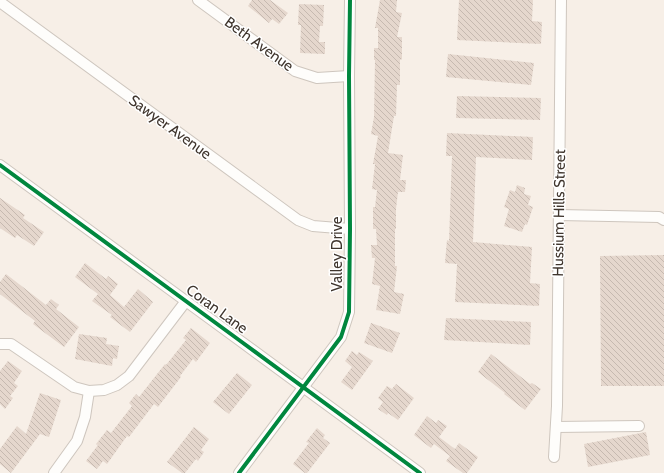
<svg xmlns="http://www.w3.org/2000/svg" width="664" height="473" viewBox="0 0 664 473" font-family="Cabin,sans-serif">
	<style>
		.building { fill: url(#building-back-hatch) }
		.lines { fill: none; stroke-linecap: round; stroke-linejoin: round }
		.minor-casing { stroke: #cec6be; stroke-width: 12 }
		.minor { stroke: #fefdfb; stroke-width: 10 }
		.cycleway-casing { stroke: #fff; stroke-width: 6 }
		.cycleway { stroke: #00873e; stroke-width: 4 }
		.labels { text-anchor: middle; stroke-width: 3; stroke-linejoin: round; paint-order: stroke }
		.street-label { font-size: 15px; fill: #3f352d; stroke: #fff }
	</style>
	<defs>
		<pattern id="building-back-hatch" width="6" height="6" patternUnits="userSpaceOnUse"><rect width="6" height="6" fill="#e5d7cd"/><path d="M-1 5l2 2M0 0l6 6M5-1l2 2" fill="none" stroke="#c6b9b0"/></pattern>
	</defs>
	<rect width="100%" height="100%" fill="#f7efe7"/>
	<g class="building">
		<path d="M 252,0 L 270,0 L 288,13 L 279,24 L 272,19 L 269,23 L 248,6 Z"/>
		<path d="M 380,0 L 397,0 L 396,12 L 402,13 L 397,37 L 402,37 L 402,59 L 400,60 L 400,85 L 397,85 L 396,116 L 394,116 L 388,153 L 403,155 L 400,180 L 406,180 L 405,192 L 398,192 L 396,209 L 396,229 L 395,229 L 395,266 L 397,266 L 394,292 L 404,294 L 400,314 L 376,310 L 380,286 L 372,284 L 375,258 L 372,258 L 371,245 L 377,245 L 376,229 L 373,229 L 373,207 L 375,207 L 377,190 L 372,189 L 375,164 L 373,164 L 378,136 L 371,134 L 374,117 L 375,60 L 374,60 L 374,48 L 378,48 L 378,28 L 375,28 Z"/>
		<path d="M 459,0 L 533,0 L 532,21 L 542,22 L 541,44 L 457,40 Z"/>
		<path d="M 299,4 L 324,5 L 323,26 L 320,26 L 319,42 L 325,42 L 325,54 L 300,53 L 301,25 L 298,25 Z"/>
		<path d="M 448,54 L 534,63 L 531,85 L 446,77 Z"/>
		<path d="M 457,96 L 541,98 L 540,120 L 456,118 Z"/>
		<path d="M 447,133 L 533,137 L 532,160 L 476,157 L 473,242 L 532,247 L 530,283 L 540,284 L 539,306 L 455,302 L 457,264 L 445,263 L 447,240 L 449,241 L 452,156 L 446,156 Z"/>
		<path d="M 517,185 L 525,188 L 524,194 L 531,196 L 528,205 L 533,207 L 527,225 L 525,224 L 522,232 L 504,226 L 509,209 L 504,207 L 510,190 L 515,192 Z"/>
		<path d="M 0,198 L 25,215 L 23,218 L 44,232 L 34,246 L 17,235 L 15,238 L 0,228 Z"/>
		<path d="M 664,255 L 664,386 L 601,386 L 600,256 Z"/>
		<path d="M 85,263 L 106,279 L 108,276 L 118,284 L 110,295 L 124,307 L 138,289 L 153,302 L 130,332 L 110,317 L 112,315 L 92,301 L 98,294 L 75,277 Z"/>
		<path d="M 6,274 L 46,305 L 51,299 L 59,305 L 56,309 L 79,327 L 64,347 L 33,324 L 35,321 L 0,294 L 0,282 Z"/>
		<path d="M 446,318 L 531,322 L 530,345 L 444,340 Z"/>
		<path d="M 371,323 L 400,333 L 392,353 L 364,343 Z"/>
		<path d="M 191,328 L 210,343 L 196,362 L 193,359 L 180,376 L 181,377 L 158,407 L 154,404 L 129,437 L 127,436 L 107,464 L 103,461 L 97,469 L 86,461 L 98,445 L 96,444 L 107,430 L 111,433 L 132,406 L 129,403 L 136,394 L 139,397 L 165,364 L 166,365 L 186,340 L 183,338 Z"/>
		<path d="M 79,334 L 107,338 L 106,344 L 119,346 L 117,359 L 113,358 L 112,366 L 75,359 Z"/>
		<path d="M 352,351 L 357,355 L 359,352 L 373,361 L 352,390 L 341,382 L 352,367 L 345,361 Z"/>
		<path d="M 491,354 L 530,384 L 532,383 L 541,389 L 525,410 L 504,394 L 505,393 L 478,372 Z"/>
		<path d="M 8,361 L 22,371 L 14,383 L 18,386 L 10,396 L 13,398 L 5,409 L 0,404 L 0,371 Z"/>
		<path d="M 237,373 L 252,385 L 229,414 L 213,402 Z"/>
		<path d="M 396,384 L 414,398 L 398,420 L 388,413 L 387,415 L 378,409 L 383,402 L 378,398 L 387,386 L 392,389 Z"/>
		<path d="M 40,393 L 61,400 L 49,437 L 40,434 L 11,473 L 0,464 L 0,449 L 17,426 L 26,434 Z"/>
		<path d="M 427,416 L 436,423 L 438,420 L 447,426 L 439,437 L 455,449 L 459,443 L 478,457 L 467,473 L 463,473 L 446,461 L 450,456 L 434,444 L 431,448 L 414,435 Z"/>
		<path d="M 194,427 L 209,439 L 201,450 L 204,452 L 198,461 L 196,459 L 185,473 L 182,473 L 167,462 Z"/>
		<path d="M 317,428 L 325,435 L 323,438 L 330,443 L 307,473 L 305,473 L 293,464 L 309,443 L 306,442 Z"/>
		<path d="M 646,432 L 650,455 L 588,467 L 584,444 Z"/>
	</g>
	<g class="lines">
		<defs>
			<g id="minor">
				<path d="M 198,0 L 295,71 L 317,78 L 349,76"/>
				<path d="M 0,2 L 298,220 L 313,226 L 350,229"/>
				<path d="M 0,165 L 239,340 L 420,473"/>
				<path d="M 559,215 L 659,217 L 664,220"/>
				<path d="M 0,344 L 11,344 L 74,387 L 89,391 L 104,390 L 117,385 L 129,376 L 186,301"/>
				<path d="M 556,427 L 639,426"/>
				<path d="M 554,457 L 557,406 L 561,0"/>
				<path d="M 54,473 L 77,441 L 85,417 L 89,391"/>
				<path d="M 239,473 L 341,337 L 349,312 L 350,229 L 349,76 L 350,0"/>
			</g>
		</defs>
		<use href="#minor" class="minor-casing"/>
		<use href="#minor" class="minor"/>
		<defs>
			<g id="cycleway">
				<path d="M 0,165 L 239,340 L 420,473"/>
				<path d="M 239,473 L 341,337 L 349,312 L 350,229 L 349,76 L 350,0"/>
			</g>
		</defs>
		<use href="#cycleway" class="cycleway-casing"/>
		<use href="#cycleway" class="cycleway"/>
	</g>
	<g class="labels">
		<g class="street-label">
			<text transform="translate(259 44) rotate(36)" y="5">Beth Avenue</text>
			<text transform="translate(170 127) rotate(36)" y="5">Sawyer Avenue</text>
			<text transform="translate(559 213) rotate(-89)" y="5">Hussium Hills Street</text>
			<text transform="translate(337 254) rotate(-90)" y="5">Valley Drive</text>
			<text transform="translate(217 309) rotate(36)" y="5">Coran Lane</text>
		</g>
	</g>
</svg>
